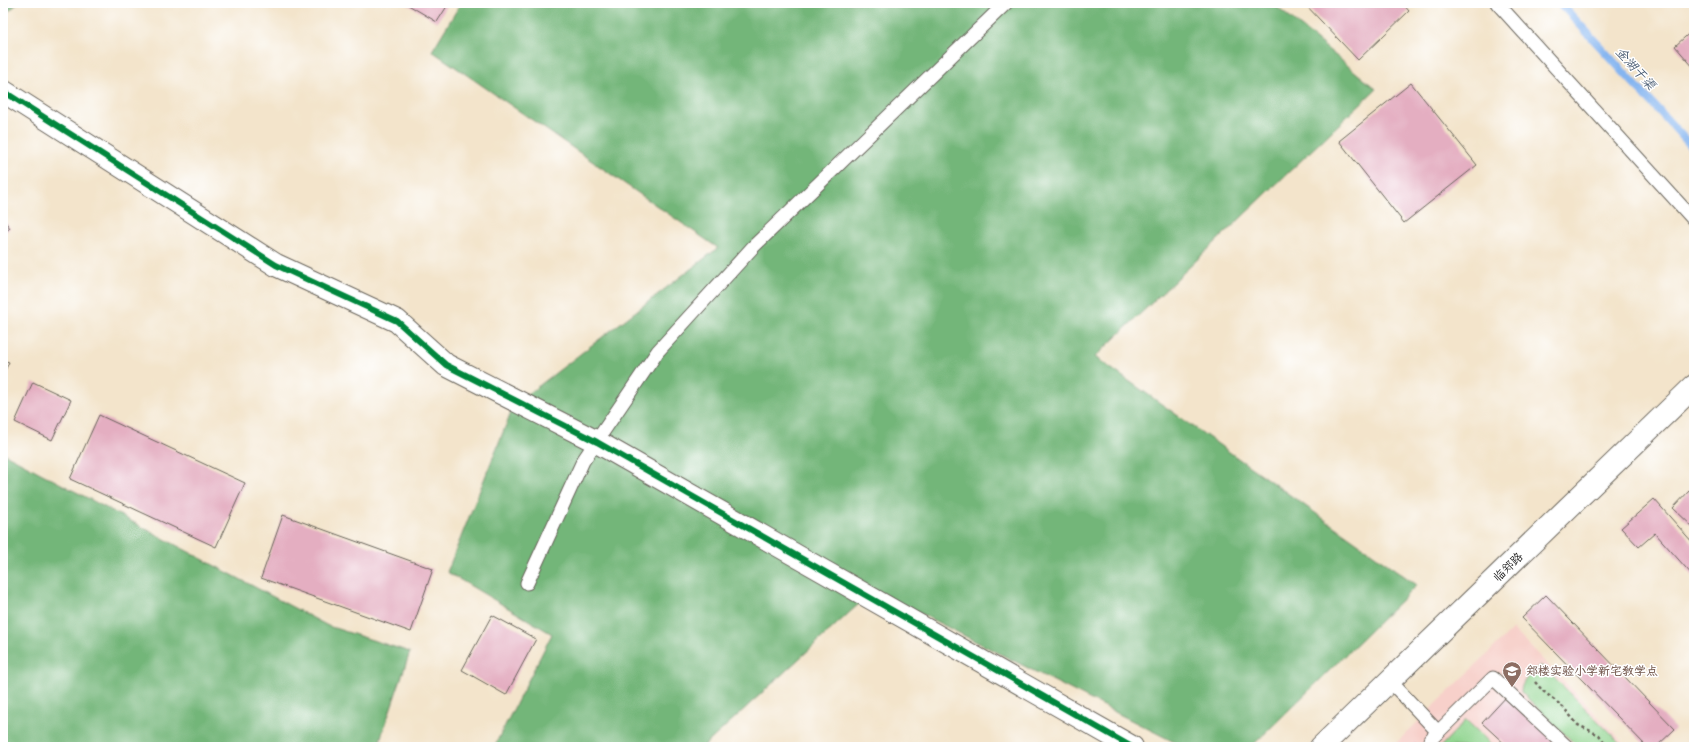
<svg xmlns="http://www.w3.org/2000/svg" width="1697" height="750" viewBox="0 0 1697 750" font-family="'Shantell Sans','LXGW WenKai TC',sans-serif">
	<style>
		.built { fill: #f7d0ca }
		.green { fill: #8fd48e; stroke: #567855 }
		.forest { fill: #73b679; stroke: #48694a }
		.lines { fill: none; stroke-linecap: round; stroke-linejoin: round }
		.stream { stroke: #85b5f0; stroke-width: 8 }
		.building { fill: #e4aec1 }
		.service-casing { stroke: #676259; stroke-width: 15 }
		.minor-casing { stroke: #676259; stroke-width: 24 }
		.secondary-casing { stroke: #676259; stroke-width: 24 }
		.path { stroke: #676259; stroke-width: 2.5; stroke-dasharray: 3 3; stroke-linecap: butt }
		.service { stroke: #fff; stroke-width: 13 }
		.minor { stroke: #fff; stroke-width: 22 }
		.secondary { stroke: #fff; stroke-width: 22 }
		.cycleway-casing { stroke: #fff; stroke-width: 8 }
		.cycleway { stroke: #00873e; stroke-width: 6 }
		.labels { text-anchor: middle; stroke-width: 3; stroke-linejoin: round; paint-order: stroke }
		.street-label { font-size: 12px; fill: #1c1c1c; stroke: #fff }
		.education-label { font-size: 12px; font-weight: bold; fill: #785e54; stroke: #fff; text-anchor: start }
		.water-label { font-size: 13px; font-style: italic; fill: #465971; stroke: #fff }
	</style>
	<rect width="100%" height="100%" fill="#fff"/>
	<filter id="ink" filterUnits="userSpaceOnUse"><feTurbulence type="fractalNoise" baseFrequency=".025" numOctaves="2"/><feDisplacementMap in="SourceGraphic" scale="8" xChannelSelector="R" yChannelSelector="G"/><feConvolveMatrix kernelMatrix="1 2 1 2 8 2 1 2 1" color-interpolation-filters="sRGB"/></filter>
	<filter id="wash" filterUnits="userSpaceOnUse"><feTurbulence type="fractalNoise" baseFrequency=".012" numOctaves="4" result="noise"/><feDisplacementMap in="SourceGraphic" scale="16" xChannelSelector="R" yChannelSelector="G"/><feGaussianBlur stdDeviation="0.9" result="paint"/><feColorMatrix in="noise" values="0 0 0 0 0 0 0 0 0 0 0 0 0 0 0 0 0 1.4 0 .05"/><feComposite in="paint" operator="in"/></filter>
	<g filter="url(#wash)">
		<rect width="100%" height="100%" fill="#f3e4cb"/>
		<path class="built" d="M 1513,629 L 1628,747 L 1392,747 Z"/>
		<g class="green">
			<path d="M 1539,666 L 1544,667 L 1624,747 L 1578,747 L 1521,692 C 1521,681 1531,674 1539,666 Z"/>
			<path d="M 1466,720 L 1494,747 L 1440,747 Z"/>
		</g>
		<g class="forest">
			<path d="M 3,3 L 18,3 L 3,16 Z"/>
			<path d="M 461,3 L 1272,3 L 1376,89 L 1095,357 L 1417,585 L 1251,747 L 1184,747 L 874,590 L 703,747 L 494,747 L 552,634 L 447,572 L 514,405 L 718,248 L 432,51 Z"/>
			<path d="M 3,453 L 328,626 L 410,652 L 380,740 L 392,747 L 3,747 Z"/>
		</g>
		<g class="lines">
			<path class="stream" d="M 1560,3 L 1694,149"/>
		</g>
		<g id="blocks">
			<g class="building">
				<path d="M 405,3 L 449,3 L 437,22 Z"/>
				<path d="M 1304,3 L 1402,3 L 1409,11 L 1358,60 Z"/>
				<path d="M 1694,29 L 1694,68 L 1675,46 Z"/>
				<path d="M 1411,83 L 1477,165 L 1404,223 L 1339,141 Z"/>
				<path d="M 3,219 L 10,228 L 3,234 Z"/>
				<path d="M 3,360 L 9,362 L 3,375 Z"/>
				<path d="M 33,382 L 71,400 L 52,440 L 15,422 Z"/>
				<path d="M 99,415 L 245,483 L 216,547 L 70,479 Z"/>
				<path d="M 1690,490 L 1694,494 L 1694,528 L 1673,508 Z"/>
				<path d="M 1654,499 L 1694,544 L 1694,577 L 1655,533 L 1639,547 L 1621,528 Z"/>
				<path d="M 283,515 L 433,569 L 411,632 L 261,578 Z"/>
				<path d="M 1546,595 L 1675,729 L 1656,747 L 1647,747 L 1522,618 Z"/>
				<path d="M 492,615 L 536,639 L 506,695 L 462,670 Z"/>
				<path d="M 1508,695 L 1563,747 L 1508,747 L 1482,723 Z"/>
				<path d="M 1415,743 L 1419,747 L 1411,747 Z"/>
			</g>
		</g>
	</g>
	<g filter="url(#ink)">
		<use href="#blocks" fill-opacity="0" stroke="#676259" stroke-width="1"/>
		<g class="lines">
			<defs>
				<g id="service">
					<path d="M 1497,3 L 1694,220"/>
					<path d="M 527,583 L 583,461 L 658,351 L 753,247 L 1006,3"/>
					<path d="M 1390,681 L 1438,732"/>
					<path d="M 1430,740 L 1493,678 L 1567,747"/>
				</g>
				<path id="minor" d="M 3,91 L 276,265 L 397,321 L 446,365 L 597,442 L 1132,747"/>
				<path id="secondary" d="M 1321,747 L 1694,386"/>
			</defs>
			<use href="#service" class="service-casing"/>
			<use href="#minor" class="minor-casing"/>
			<use href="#secondary" class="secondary-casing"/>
			<path class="path" d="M 1535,682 L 1543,691 L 1563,707 L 1578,725 L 1599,735 L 1608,747"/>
			<use href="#service" class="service"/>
			<use href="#minor" class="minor"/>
			<use href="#secondary" class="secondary"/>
			<defs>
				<path id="cycleway" d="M 3,91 L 276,265 L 397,321 L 446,365 L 597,442 L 1132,747"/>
			</defs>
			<use href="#cycleway" class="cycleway-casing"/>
			<use href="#cycleway" class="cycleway"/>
		</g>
	</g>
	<defs>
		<symbol id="school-pin" viewBox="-11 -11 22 30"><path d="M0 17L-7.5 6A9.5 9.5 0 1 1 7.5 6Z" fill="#8d6e63" stroke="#fff"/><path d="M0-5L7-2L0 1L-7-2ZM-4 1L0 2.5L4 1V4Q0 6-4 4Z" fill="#fff"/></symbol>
	</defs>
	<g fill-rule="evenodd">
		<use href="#school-pin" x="1501" y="660" width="22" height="30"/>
	</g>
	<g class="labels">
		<g class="street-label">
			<text transform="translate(1508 567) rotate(-44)" y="4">临郑路</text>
		</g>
		<g class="education-label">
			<text x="1526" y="675">郑楼实验小学新宅教学点</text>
		</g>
		<g class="water-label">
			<text transform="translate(1636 68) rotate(48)" y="5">金湖干渠</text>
		</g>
	</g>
	<rect width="1697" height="750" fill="none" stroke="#fff" stroke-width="16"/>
</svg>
